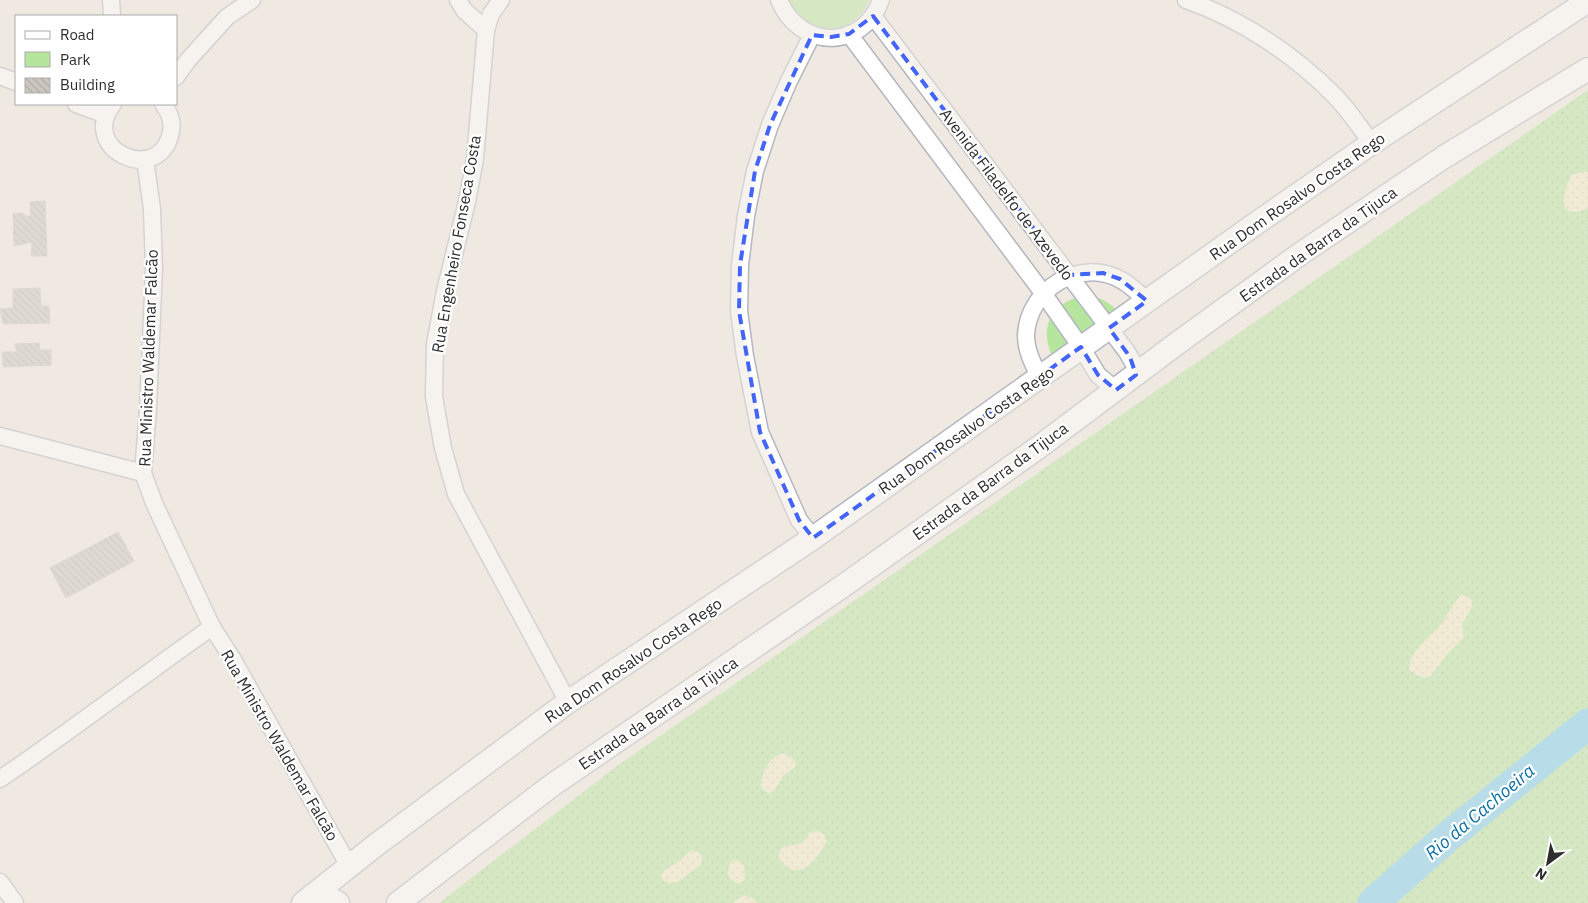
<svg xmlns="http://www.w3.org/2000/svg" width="1588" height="903" viewBox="0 0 1588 903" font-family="'IBM Plex Sans',sans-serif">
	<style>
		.grass { fill: url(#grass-dots) }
		.sand { fill: url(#sand-dots) }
		.park { fill: #b6e59e }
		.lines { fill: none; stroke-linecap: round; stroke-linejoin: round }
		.river { stroke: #75cff0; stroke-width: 31 }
		.building { fill: url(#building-back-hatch); stroke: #cbc5ba }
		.street-casing { stroke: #b4b7c1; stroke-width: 19 }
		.secondary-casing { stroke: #b4b7c1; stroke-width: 25 }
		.street { stroke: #fff; stroke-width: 16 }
		.secondary { stroke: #fff; stroke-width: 22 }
		.marked { fill: none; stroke: #4264fb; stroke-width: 4; stroke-dasharray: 10 6; stroke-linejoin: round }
		.labels { text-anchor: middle; stroke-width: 4.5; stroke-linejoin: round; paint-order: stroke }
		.street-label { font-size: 16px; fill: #2e2e2e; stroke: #fff }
		.water-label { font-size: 18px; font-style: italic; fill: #0d6fa3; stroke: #fff }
	</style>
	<defs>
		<pattern id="grass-dots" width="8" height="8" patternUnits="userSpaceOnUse" patternTransform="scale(1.25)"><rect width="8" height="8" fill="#b6e59e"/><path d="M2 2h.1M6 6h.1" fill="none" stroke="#9dc588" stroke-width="1.8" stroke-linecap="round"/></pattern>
		<pattern id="sand-dots" width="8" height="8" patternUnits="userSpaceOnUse" patternTransform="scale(1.25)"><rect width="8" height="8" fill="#f3ecc5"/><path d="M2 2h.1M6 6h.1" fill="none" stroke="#d1cbaa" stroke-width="1.8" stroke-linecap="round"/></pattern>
		<pattern id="building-back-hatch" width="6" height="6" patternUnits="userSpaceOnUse" patternTransform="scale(1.25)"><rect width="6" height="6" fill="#cbc7bf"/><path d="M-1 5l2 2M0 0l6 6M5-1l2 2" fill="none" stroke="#afaba4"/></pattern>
	</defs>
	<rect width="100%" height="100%" fill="#efe9e1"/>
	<path class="grass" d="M 1588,90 L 1588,903 L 439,903 L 617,766 Z"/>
	<g class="sand">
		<path d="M 1585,171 L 1588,173 L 1588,208 C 1579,212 1573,214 1565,209 C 1562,195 1566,188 1572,175 Z"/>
		<path d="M 1461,595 C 1484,598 1466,614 1463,624 C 1461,627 1463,628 1464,632 L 1463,638 L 1448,653 L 1431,676 L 1425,678 L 1417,675 L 1409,670 C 1410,649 1431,637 1443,622 C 1449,613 1453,603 1461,595 Z"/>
		<path d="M 782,753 L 790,757 L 796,762 L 795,767 L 783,776 L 774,791 L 770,794 L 761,788 C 761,771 767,761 782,753 Z"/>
		<path d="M 818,831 L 823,833 L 827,841 C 815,863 797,885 778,857 C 783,835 799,856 810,832 Z"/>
		<path d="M 692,850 L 699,853 L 702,857 L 701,865 L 677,882 L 669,883 L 663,880 L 661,874 C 669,865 674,866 682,859 C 686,855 687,853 692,850 Z"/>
		<path d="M 732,860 L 739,861 L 744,866 L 745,879 L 740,884 C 726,881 726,870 732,860 Z"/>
		<path d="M 744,895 L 752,898 L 757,903 L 732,903 Z"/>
	</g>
	<g class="park">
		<path d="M 786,0 L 869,0 C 859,29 824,37 800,19 C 794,15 790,6 786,0 Z"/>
		<path d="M 1081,296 C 1097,296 1104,299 1116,309 L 1051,354 C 1040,325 1051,305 1081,296 Z"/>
	</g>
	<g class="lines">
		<path class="river" d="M 1373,903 L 1445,839 L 1588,724"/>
	</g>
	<g class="building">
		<path d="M 45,201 L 47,256 L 31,256 L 32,242 L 14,246 L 13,214 L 24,213 L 24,216 L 31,216 L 30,202 Z"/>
		<path d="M 40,288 L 41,306 L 49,306 L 50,323 L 3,324 L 0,309 L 13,308 L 13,289 Z"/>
		<path d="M 39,343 L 40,350 L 51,350 L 51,365 L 3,367 L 2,352 L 17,352 L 15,344 Z"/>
		<path d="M 118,532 L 134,561 L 66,598 L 50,568 Z"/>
	</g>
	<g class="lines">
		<defs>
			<g id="street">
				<path d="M 111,0 L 112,16"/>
				<path d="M 458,0 L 464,10 L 486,30"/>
				<path d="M 501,0 L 491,14 L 486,30 L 475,159 L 467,202 L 445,291 L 435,344 L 434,397 L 443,448 L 456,494 L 568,702"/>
				<path d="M 779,0 C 799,49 862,52 881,0"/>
				<path d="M 1186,0 C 1241,19 1293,54 1334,95 C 1348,109 1360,128 1372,143"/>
				<path d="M 873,16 L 1127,352 L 1135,366 L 1136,375"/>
				<path d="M 849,34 L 1043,293 L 1081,347 L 1098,375 L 1116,390"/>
				<path d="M 812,35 L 788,83 L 770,125 L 755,171 L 746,216 L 740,265 L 739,311 L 745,356 L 760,432 L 799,520 L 813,538"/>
				<path d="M 0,76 L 16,82"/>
				<path d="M 176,77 L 188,60 L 227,17 L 252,0"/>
				<path d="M 76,104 L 106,115"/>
				<path d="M 113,104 C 78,149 156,185 170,136 C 174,124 170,113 163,104"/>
				<path d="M 145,159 L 152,209 L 154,268 L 148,409 L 143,473 L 154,503 L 212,627 L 232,658 L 349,866"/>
				<path d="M 1040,378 C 1033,364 1026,351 1026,335 C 1028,289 1080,257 1121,280 C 1131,285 1139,294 1147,301"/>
				<path d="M 0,436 L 143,473"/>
				<path d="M 0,779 C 72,730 141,677 212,627"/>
				<path d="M 0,882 L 15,903"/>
			</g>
			<g id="secondary">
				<path d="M 313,895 L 333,900 L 338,903"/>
				<path d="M 303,903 L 376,845 L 568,702 L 813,538 L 1261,220 L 1372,143 L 1588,1"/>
				<path d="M 398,903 L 551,786 L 843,586 L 1039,447 L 1179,342 L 1303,252 L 1444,157 L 1588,69"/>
			</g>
		</defs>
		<use href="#street" class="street-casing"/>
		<use href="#secondary" class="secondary-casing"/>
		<use href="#street" class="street"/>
		<use href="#secondary" class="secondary"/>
	</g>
	<path d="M0 0H1588V903H0ZM 873,16 L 1069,275 L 1103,273 L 1120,279 L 1147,301 L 1109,328 L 1130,357 L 1136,375 L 1116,390 L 1098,375 L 1081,347 L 813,538 L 799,520 L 760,432 L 739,311 L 740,265 L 755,171 L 770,125 L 812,35 L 831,37 L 849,34 Z" fill="#efe9e1" fill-opacity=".55" fill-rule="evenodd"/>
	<path class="marked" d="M 873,16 L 1069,275 L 1103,273 L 1120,279 L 1147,301 L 1109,328 L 1130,357 L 1136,375 L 1116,390 L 1098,375 L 1081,347 L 813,538 L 799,520 L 760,432 L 739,311 L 740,265 L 755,171 L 770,125 L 812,35 L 831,37 L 849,34 Z"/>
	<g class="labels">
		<g class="street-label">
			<text transform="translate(1007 194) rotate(53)" y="6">Avenida Filadelfo de Azevedo</text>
			<text transform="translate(1297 196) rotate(-35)" y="6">Rua Dom Rosalvo Costa Rego</text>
			<text transform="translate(456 244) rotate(-80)" y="6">Rua Engenheiro Fonseca Costa</text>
			<text transform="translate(1318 244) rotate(-35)" y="6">Estrada da Barra da Tijuca</text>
			<text transform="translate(148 358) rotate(-88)" y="6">Rua Ministro Waldemar Falcão</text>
			<text transform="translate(966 430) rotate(-35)" y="6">Rua Dom Rosalvo Costa Rego</text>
			<text transform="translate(990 481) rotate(-36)" y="6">Estrada da Barra da Tijuca</text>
			<text transform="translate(633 660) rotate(-34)" y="6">Rua Dom Rosalvo Costa Rego</text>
			<text transform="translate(658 713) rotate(-34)" y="6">Estrada da Barra da Tijuca</text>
			<text transform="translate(280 745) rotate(60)" y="6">Rua Ministro Waldemar Falcão</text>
		</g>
		<g class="water-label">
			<text transform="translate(1480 812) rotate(-40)" y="6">Rio da Cachoeira</text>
		</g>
	</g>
	<rect x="15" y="15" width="162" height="90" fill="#ffffff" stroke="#ababab"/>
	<rect x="25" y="31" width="25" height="8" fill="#ffffff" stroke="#ababab"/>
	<text x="60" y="40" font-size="15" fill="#2e2e2e">Road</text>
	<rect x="25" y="52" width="25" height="15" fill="#b6e59e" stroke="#ababab"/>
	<text x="60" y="65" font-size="15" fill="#2e2e2e">Park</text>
	<rect x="25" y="78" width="25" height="15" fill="url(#building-back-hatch)" stroke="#ababab"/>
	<text x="60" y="90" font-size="15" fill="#2e2e2e">Building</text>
	<g transform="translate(1548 863) rotate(212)" stroke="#ffffff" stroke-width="4" paint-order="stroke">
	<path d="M0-4L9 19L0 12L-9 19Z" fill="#2e2e2e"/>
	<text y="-8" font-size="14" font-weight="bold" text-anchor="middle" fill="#2e2e2e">N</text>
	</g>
</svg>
